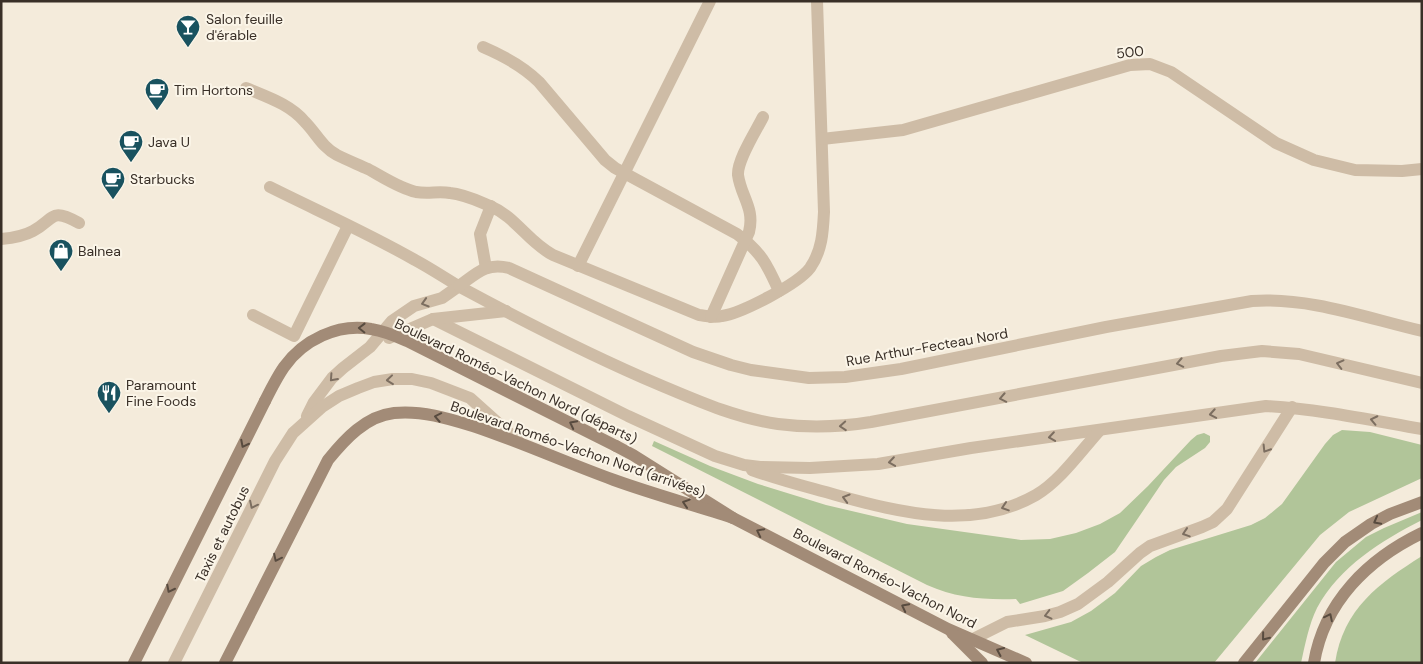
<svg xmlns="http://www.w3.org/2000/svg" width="1423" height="664" viewBox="0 0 1423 664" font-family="'DM Sans',sans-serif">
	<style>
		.green { fill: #b1c599 }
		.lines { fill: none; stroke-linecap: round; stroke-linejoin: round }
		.lane { stroke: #cebca6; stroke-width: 12 }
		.street { stroke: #cebca6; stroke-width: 12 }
		.secondary { stroke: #a28b77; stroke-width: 12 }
		.secondary-bridge { stroke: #a28b77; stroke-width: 12 }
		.oneway { stroke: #7c6e60 }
		.oneway2 { stroke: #584b3f }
		.labels { text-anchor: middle; stroke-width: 4; stroke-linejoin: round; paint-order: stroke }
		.poi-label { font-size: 14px; fill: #392f27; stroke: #fbf5e8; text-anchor: start }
		.street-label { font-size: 14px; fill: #392f27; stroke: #fbf5e8 }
	</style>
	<rect width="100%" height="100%" fill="#f4ebdb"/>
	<g class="green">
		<path d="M 1342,430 L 1370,432 L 1422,445 L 1422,478 L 1349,512 L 1320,535 L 1214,663 L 1083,663 L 1025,635 L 1071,622 L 1091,611 L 1115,593 L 1141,566 L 1156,557 L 1170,550 L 1251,525 L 1265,518 L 1282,504 L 1325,444 L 1333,435 Z"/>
		<path d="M 1204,433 L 1210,436 L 1210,442 L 1205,448 L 1176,467 L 1164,480 L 1115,552 L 1088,573 L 1063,591 L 1020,604 L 1016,599 C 984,600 956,598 927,585 L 652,446 L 654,441 L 710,466 L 758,484 L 826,505 L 907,524 L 1021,540 L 1050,539 L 1076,533 L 1100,524 L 1120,513 L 1148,486 L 1191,440 L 1197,435 Z"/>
		<path d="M 1422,512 L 1422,520 C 1381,541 1340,566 1317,608 C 1309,624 1305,645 1301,663 L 1255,663 L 1336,562 L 1366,537 L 1384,528 Z"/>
		<path d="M 1422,556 L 1422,663 L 1335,663 C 1343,609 1379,583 1422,556 Z"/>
	</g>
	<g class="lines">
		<g class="lane">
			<path d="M 483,47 C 504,56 523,66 539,82 L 605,160 L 615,168 L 737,234 C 761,252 767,264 779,291"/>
			<path d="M 246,88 C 267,97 290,104 305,122 C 316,133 322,147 337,155 C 347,160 357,164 368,169 C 383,177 399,188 416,192 C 428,194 439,191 450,193 C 464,194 478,201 490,206 C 516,217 528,242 553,255 L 699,315 C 707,316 714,318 722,316 C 742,313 798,284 810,268 C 822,251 823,232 824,212 L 817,1"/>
			<path d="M 822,139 L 903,130 L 1130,65 L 1150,64 L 1171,72 L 1276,143 L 1314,160 L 1355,170 L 1402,171 L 1422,169"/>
			<path d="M 270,187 C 318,211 368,233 415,260 C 430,268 445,278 460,287 C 525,322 592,356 660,385 C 698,401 736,418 778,424 C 809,428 840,427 871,422 L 1221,356 L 1262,351 L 1299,354 L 1422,383"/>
			<path d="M 1,239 C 12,238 24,236 33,231 C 55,219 50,207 79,223"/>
			<path d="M 578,266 L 710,1"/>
			<path d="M 486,268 L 480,234 L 491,206"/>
			<path d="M 253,315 L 294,336 L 348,226"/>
			<path d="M 711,317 L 749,232 C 755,208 741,197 738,175 C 737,160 756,131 763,117"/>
			<path d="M 433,319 L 628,416 L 715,456 L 744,465 L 760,467 L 810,468 L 878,464 L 971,448 L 1266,406 C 1319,409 1370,420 1422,429"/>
			<path d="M 389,338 L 433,319 L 506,311"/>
			<path d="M 307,416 L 314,402 L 332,378 L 343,368 L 370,347 L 392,321 L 414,306 L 442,298 L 459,286"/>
			<path d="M 752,470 C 779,480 808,487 836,495 C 901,513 973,531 1036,495 C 1060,481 1081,451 1100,430"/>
			<path d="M 973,639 L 1007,622 L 1045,616 L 1060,612 L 1078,604 L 1108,582 L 1140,553 L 1150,546 L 1202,527 L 1213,522 L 1227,509 L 1292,407"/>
			<path d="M 174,663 L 275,461 L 293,433 L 322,407 L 339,396 L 358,388 L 374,382 L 393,379 L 412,379 L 431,383 L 470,398 L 518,441"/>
		</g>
		<path class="street" d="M 459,286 C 476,274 486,262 509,268 L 693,352 L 731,365 L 751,370 L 809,378 L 845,377 L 901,369 L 1106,327 L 1252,301 C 1310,297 1366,318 1422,331"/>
		<g class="secondary">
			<path d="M 616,446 L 633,455 L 733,518 L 948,629 L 1026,663"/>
			<path d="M 952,633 L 982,663"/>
			<path d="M 134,663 L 265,401"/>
			<path d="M 225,663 L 328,460 C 345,439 366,416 394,413 C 422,410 450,419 476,427 C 523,443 567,463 614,480 C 653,494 693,505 733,518"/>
			<path d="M 1244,663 L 1324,563 L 1345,542 L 1371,524 L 1390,514 L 1422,502"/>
			<path d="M 1314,663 C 1324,602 1368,559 1422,533"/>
		</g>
		<path class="secondary-bridge" d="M 265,401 C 271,389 277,377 284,367 C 303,340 338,323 371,329 C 384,331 396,336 407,341 L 616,446"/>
	</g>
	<defs><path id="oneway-chevron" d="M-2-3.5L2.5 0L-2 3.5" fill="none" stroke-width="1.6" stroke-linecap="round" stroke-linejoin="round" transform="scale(1.25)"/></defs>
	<g class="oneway">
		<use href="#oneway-chevron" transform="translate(425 303) rotate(163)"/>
		<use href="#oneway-chevron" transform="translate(1180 363) rotate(169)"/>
		<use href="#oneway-chevron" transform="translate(1340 364) rotate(-166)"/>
		<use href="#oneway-chevron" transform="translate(333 378) rotate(132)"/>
		<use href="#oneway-chevron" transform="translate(390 380) rotate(174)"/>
		<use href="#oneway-chevron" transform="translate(1003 398) rotate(169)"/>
		<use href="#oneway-chevron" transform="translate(1213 414) rotate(170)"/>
		<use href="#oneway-chevron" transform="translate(1374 420) rotate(-168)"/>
		<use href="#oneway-chevron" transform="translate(843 426) rotate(176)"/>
		<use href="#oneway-chevron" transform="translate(1052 437) rotate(172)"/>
		<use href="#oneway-chevron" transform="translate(1266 449) rotate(122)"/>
		<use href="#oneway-chevron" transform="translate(892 462) rotate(172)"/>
		<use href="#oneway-chevron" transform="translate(846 498) rotate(-164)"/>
		<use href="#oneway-chevron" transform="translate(253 505) rotate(116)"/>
		<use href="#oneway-chevron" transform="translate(1005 507) rotate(162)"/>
		<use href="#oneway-chevron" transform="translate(1186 533) rotate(162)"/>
		<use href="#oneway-chevron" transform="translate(1048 615) rotate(166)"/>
	</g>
	<g class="oneway2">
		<use href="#oneway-chevron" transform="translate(362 328) rotate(-179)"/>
		<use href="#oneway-chevron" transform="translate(438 417) rotate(-169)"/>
		<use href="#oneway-chevron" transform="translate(573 424) rotate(-153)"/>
		<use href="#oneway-chevron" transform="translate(244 444) rotate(117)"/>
		<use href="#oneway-chevron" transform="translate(686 503) rotate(-162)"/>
		<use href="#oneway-chevron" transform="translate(1377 521) rotate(152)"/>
		<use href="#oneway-chevron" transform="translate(760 532) rotate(-153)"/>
		<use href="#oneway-chevron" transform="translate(277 558) rotate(116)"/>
		<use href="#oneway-chevron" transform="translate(170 589) rotate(117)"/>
		<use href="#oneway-chevron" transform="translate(905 607) rotate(-153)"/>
		<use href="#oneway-chevron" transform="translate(1329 617) rotate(-64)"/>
		<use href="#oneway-chevron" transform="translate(1265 637) rotate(129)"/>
		<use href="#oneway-chevron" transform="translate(1000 651) rotate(-156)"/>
	</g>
	<defs>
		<symbol id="bar-pin" viewBox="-11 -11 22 30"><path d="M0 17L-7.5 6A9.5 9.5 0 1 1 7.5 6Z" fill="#19525f" stroke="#fbf5e8"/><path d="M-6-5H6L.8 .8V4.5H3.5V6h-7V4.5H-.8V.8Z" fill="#fff"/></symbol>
		<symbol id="cafe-pin" viewBox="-11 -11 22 30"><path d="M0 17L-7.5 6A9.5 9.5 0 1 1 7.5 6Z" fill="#19525f" stroke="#fbf5e8"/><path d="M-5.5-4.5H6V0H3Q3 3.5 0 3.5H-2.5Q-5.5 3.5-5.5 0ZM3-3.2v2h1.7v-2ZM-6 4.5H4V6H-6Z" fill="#fff"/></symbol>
		<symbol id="shop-pin" viewBox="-11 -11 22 30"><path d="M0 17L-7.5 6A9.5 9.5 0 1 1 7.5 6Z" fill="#19525f" stroke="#fbf5e8"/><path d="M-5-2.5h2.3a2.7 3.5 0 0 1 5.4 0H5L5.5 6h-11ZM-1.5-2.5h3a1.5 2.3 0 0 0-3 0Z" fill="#fff"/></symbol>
		<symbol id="restaurant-pin" viewBox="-11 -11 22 30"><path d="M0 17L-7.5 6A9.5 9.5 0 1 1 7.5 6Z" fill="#19525f" stroke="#fbf5e8"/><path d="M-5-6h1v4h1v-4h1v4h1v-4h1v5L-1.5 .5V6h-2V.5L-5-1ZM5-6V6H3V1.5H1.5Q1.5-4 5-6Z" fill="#fff"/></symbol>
	</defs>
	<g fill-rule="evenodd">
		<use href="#bar-pin" x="174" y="13" width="28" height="38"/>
		<use href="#cafe-pin" x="143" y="76" width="28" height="38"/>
		<use href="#cafe-pin" x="117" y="128" width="28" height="38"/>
		<use href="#cafe-pin" x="99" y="165" width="28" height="38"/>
		<use href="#shop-pin" x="47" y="237" width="28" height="38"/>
		<use href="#restaurant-pin" x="95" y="379" width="28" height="38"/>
	</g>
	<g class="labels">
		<g class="poi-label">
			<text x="206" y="24">Salon feuille<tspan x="206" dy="16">d'érable</tspan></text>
			<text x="174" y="95">Tim Hortons</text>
			<text x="148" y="147">Java U</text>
			<text x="130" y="184">Starbucks</text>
			<text x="78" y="256">Balnea</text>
			<text x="126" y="390">Paramount<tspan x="126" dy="16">Fine Foods</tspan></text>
		</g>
		<g class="street-label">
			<text transform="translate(1130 52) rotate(-6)" y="5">500</text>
			<text transform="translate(927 347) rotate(-10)" y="5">Rue Arthur-Fecteau Nord</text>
			<text transform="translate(516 381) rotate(26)" y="5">Boulevard Roméo-Vachon Nord (départs)</text>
			<text transform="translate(578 449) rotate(19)" y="5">Boulevard Roméo-Vachon Nord (arrivées)</text>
			<text transform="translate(222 534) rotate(-64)" y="5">Taxis et autobus</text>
			<text transform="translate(885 578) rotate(27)" y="5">Boulevard Roméo-Vachon Nord</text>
		</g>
	</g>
	<rect width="1423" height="664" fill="none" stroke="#392f27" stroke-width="5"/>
</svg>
